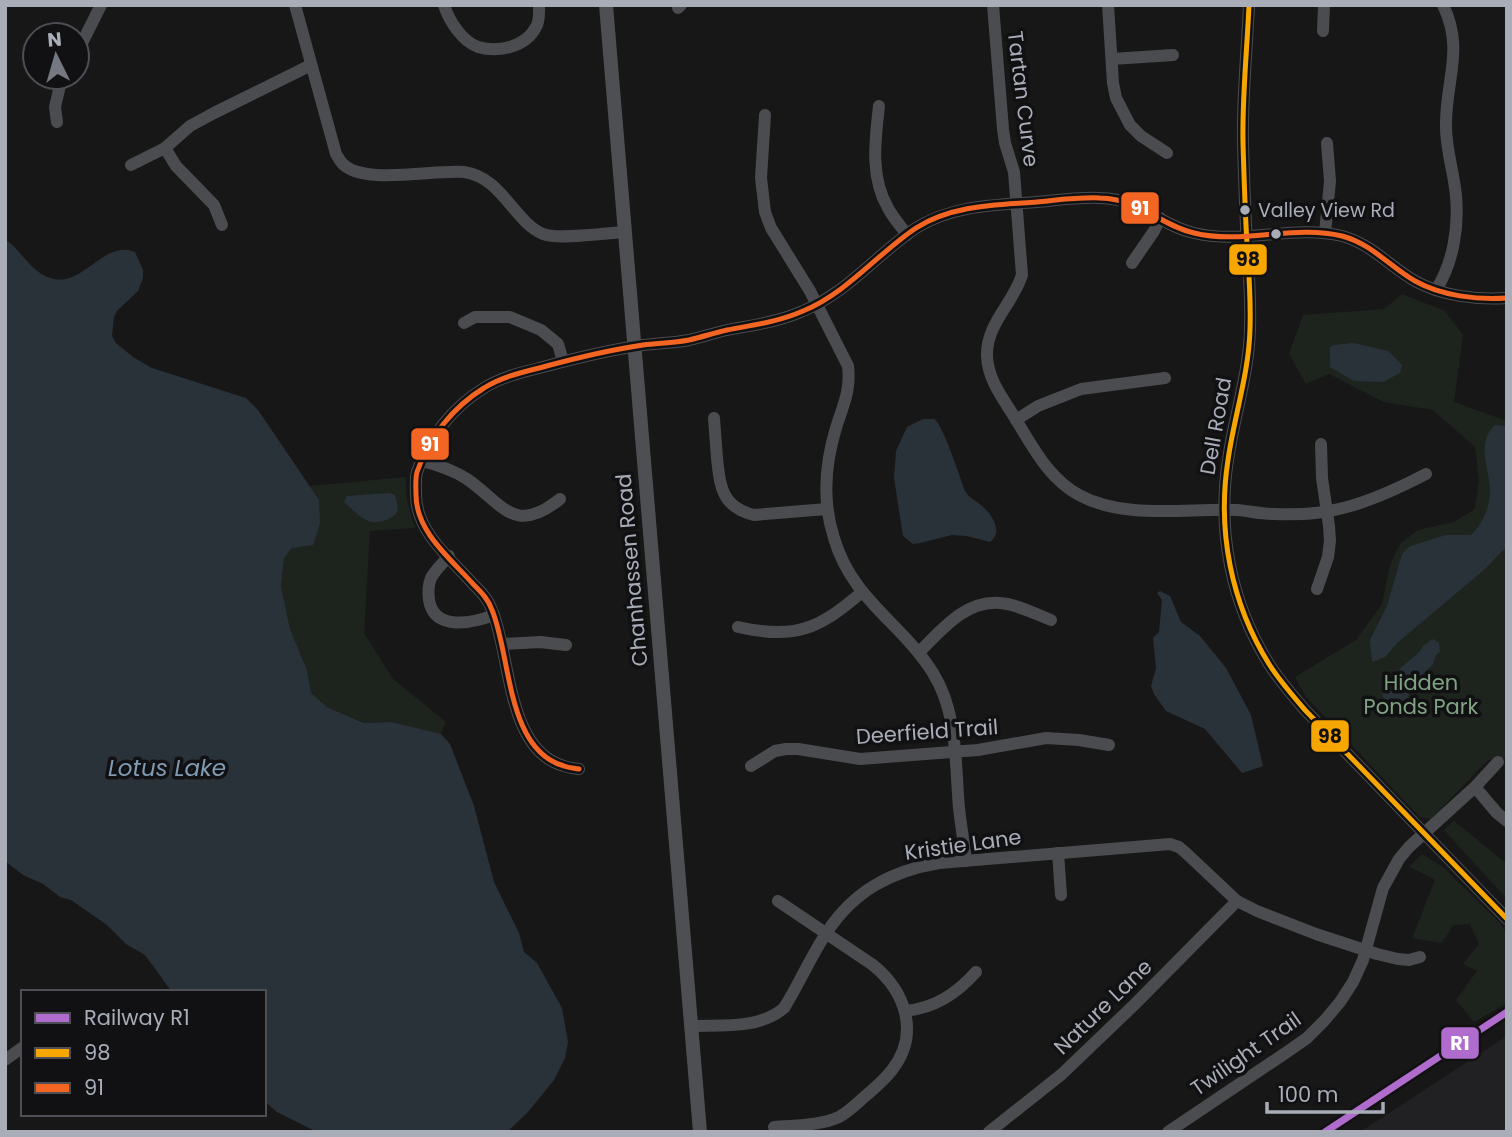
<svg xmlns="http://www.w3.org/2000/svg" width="1512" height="1137" viewBox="0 0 1512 1137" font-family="Poppins,sans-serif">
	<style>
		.built { fill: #212123 }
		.green { fill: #1d241e }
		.water { fill: #2a3239 }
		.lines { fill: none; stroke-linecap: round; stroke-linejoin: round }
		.minor { stroke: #4b4c50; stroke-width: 12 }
		.major { stroke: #4d4f52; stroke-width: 14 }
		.bus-1-casing { stroke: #111113; stroke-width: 10 }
		.bus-2-casing { stroke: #111113; stroke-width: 10 }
		.bus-1 { stroke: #f7a600; stroke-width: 5 }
		.bus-2 { stroke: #f26522; stroke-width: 5 }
		.rail-1-casing { stroke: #111113; stroke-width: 12 }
		.rail-1 { stroke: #b06ccc; stroke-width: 7 }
		.bus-dot { fill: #a8adb8; stroke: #111113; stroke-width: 2.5 }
		.labels { text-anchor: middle; stroke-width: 7; stroke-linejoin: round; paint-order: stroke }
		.bus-label { font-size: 19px; fill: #a8adb8; stroke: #111113; text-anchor: start }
		.street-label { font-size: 21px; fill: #a8adb8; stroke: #111113 }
		.park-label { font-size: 21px; fill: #7fa381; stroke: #111113 }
		.water-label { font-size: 23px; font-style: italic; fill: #7f9bb3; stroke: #111113 }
		.line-badge { stroke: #111113; stroke-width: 2.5 }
		.badge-label { font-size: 19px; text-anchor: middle; font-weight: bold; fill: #fff }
		.pale-badge-label { font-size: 19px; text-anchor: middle; font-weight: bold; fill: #111 }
	</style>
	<rect width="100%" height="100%" fill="#171717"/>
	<path class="built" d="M 1507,1036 L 1507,1132 L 1360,1132 Z"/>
	<g class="green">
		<path d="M 1402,294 L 1445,311 L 1463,335 L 1454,402 L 1507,421 L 1507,758 L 1488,760 L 1431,819 L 1420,817 L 1306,697 L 1295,677 L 1356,640 L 1382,604 L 1390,565 L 1400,544 L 1418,530 L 1454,522 L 1475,509 L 1479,480 L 1475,447 L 1433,410 L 1384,402 L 1329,374 L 1306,384 L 1289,354 L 1303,315 L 1384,309 Z"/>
		<path d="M 406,477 C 405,496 409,511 415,528 L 370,531 L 364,633 L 393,679 L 446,722 L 441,734 L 391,722 L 365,723 L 327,707 L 311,693 L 307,670 L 290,629 L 281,586 L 284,558 L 292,548 L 319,500 L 309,486 Z"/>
		<path d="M 1454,821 L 1507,864 L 1507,899 L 1444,830 Z"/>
		<path d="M 1422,854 L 1444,868 L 1499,922 L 1507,934 L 1507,1003 L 1474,1022 L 1456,1000 L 1477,971 L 1463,964 L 1479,944 L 1470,924 L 1453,925 L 1442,943 L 1412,938 L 1435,880 L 1410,867 Z"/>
	</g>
	<g class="water">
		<path d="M 5,239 C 21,250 31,272 50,278 C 83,289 103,239 135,252 L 143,270 L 143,278 L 138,291 L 117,311 L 114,317 L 112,336 L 116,343 L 133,357 L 152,368 L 246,398 L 258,410 L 319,500 L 320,523 L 313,545 L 292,548 L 284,558 L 281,586 L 290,629 L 307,670 L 311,693 L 327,707 L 364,723 L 391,722 L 429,731 L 441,734 L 450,744 L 474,806 L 494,882 L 519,933 L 524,952 L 537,963 L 562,1008 L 568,1042 L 565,1058 L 554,1080 L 528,1112 L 507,1132 L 317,1132 L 277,1112 L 264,1101 L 264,992 L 172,992 L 145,955 L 126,944 L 107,925 L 71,900 L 60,897 L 43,884 L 23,875 L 5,861 Z"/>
		<path d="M 1353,343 L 1388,351 L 1402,365 L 1400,373 L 1383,382 L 1354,381 L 1330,367 L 1330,347 L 1334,345 Z"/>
		<path d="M 923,419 C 924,419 933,419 934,419 C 942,422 961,480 965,491 C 970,499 976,500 983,507 C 993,516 1003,532 990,542 L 967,536 L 952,535 L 920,543 L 913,544 L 903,536 L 894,478 L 896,451 L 907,427 Z"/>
		<path d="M 1495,425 L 1507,426 L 1507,546 L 1485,569 L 1397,643 L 1385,657 L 1372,662 L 1370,640 L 1387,606 L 1402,554 L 1410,546 L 1446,535 L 1471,535 C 1483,524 1491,505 1490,489 C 1489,468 1476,442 1495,425 Z"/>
		<path d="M 389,493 L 395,495 C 396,500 399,507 397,512 C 394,519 379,523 372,522 C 362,520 352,509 344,502 L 347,496 Z"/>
		<path d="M 1160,591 L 1170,596 L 1181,622 L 1200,636 L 1226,668 L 1234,683 L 1251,715 L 1263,766 L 1242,773 L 1205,729 L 1166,711 L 1154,694 L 1151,686 L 1156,668 L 1153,638 L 1159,632 L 1162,600 L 1157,593 Z"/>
		<path d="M 1433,639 L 1439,643 L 1440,652 L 1436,655 L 1433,664 L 1411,686 L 1408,697 L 1402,702 L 1397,704 L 1385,704 C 1380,687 1382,685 1395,675 C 1402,668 1396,673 1403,666 C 1410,659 1419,655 1423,646 Z"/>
	</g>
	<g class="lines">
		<g class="minor">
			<path d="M 295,5 L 336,154 C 338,157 340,161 342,163 C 362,186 435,169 464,172 C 502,177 514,222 543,234 C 558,240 606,233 624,232"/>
			<path d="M 444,5 C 449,21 462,41 478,47 C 498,53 526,47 536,27 C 540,21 539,12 539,5"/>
			<path d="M 993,5 L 1003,129 L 1005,143 L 1014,172 L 1022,275 C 1013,304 986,324 987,356 C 988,382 1006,402 1018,423 C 1035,451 1050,479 1079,495 C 1125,520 1186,508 1237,510 C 1249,511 1261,514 1274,514 C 1296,515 1321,514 1343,508 C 1372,501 1399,488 1426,474"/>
			<path d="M 1108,5 L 1113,83 L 1116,98 L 1130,125 L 1141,136 L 1167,153"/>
			<path d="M 1249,5 C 1247,51 1242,98 1243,143 C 1244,177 1245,211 1247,244 C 1249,272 1251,301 1250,329 C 1249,373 1234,417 1228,460 C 1217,531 1231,603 1269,664 C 1279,680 1292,695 1305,710 L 1507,919"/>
			<path d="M 678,8 L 681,5"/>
			<path d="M 1323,31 L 1324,5"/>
			<path d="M 77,53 L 101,5"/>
			<path d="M 1112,59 L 1173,55"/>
			<path d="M 879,106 C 875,141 870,177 888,208 C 893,218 901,226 907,235"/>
			<path d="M 765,115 L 761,178 L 765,212 L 771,228 L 810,291 L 848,366 C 851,391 843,405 836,428 C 825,464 822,501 834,538 C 852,600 901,622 933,673 C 958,713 955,763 959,808 C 961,826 964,843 966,861"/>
			<path d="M 57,122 L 55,107 L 62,77"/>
			<path d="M 165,148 L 176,166 L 214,205 L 222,225"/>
			<path d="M 131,165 L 165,148 L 190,126 L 214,113 L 311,65"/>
			<path d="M 1325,233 L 1330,181 L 1327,143"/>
			<path d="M 1132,263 L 1154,231 L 1160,218"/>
			<path d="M 1436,290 C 1453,263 1459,228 1456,196 C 1454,173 1446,150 1446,127 C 1445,81 1465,50 1443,5"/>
			<path d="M 464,323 L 475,317 L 510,317 L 541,330 L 558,344 L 563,361"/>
			<path d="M 714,418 C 715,432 716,445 717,458 C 720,487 722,507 754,515 L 827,509"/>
			<path d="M 1016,420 L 1038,406 L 1081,389 L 1165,378"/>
			<path d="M 422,461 C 438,465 453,470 467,479 C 503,504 514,536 560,499"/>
			<path d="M 449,556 C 443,563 435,570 431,578 C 428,585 428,592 429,600 C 434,632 473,623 494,615"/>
			<path d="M 1317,589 L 1328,557 L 1330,541 L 1329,526 L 1322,478 L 1321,444"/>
			<path d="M 738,627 C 795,640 819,629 862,592"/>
			<path d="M 503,644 L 540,642 L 566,645"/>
			<path d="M 919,652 C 942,630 965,600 1000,603 C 1017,604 1035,614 1051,620"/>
			<path d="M 751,766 L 775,751 L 786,749 L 798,749 L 860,759 L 978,750 L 1046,738 L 1079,740 L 1109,745"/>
			<path d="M 579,769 C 574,768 569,768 564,766 C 506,750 511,655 492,610 C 488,599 482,593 474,585 C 451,559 416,532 416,495 C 416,487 415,480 417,472 C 429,437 453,407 484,388 C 501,377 523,372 543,367 C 576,358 609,350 643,345 C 658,343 674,343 689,340 C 702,337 714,333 727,330 C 753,325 778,322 803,311 C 847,293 877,254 916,228 C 952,205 996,205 1037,202 C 1058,200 1079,197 1100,198 C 1141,199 1159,225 1194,233 C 1243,245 1294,224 1342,236 C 1372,244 1390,267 1415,281 C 1442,296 1477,300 1507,298"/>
			<path d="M 1475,787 L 1497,813 L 1507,821"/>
			<path d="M 1058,853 L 1061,895"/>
			<path d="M 905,1011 C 935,1008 956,994 976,972"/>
			<path d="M 692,1026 C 723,1025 759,1029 784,1008 C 799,984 811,956 827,932 C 854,891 891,871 939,863 L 1170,844 L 1179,847 L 1186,853 L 1237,901 L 1257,911 L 1316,934 L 1377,954 L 1398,959 L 1409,960 L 1420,957"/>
			<path d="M 5,1060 L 23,1047"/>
			<path d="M 774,1127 C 795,1125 819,1126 839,1117 C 850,1111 859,1101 869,1093 C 877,1086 885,1079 892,1070 C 920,1034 906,992 873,965 L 778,901"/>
			<path d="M 989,1132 L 1062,1074 L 1134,1005 L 1237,901"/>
			<path d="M 1168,1132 L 1287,1052 L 1307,1038 L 1324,1021 L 1340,1002 L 1353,982 L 1363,960 L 1383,888 L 1399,859 L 1409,847 L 1475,787 L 1498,762"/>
		</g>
		<path class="major" d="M 606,5 L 700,1132"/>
		<defs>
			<path id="bus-1" d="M 1249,5 C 1247,51 1242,98 1243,143 C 1244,177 1245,211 1247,244 C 1249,272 1251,301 1250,329 C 1249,373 1234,417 1228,460 C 1217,531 1231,603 1269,664 C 1279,680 1292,695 1305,710 L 1507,919"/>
			<path id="bus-2" d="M 579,769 C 574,768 569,768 564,766 C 506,750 511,655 492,610 C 488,599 482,593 474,585 C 451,559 416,532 416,495 C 416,487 415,480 417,472 C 429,437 453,407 484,388 C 501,377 523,372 543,367 C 576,358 609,350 643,345 C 658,343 674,343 689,340 C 702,337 714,333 727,330 C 753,325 778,322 803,311 C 847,293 877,254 916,228 C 952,205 996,205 1037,202 C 1058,200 1079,197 1100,198 C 1141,199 1159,225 1194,233 C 1243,245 1294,224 1342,236 C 1372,244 1390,267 1415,281 C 1442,296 1477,300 1507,298"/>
		</defs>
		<use href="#bus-1" class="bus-1-casing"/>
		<use href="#bus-2" class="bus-2-casing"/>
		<use href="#bus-1" class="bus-1"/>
		<use href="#bus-2" class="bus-2"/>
		<defs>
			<path id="rail-1" d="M 1325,1132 L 1507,1012"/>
		</defs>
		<use href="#rail-1" class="rail-1-casing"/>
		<use href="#rail-1" class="rail-1"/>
	</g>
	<g class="bus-dot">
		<circle cx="1245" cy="210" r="6"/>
		<circle cx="1276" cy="234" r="6"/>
	</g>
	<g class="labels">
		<g class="bus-label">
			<text x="1258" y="217">Valley View Rd</text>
		</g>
		<g class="street-label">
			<text transform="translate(1023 99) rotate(83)" y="7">Tartan Curve</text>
			<text transform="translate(1216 426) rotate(-80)" y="7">Dell Road</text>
			<text transform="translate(632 570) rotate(-95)" y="7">Chanhassen Road</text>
			<text transform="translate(927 732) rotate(-4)" y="7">Deerfield Trail</text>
			<text transform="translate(963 845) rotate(-8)" y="7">Kristie Lane</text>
			<text transform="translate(1103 1007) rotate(-44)" y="7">Nature Lane</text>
			<text transform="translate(1246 1054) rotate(-35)" y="7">Twilight Trail</text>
		</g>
		<g class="park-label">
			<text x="1421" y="690">Hidden<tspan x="1421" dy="24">Ponds Park</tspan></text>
		</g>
		<g class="water-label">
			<text x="167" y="776">Lotus Lake</text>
		</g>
	</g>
	<g class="line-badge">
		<rect x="1120" y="191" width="40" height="34" rx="7" fill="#f26522"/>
		<rect x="1228" y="243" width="40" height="33" rx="7" fill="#f7a600"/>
		<rect x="410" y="427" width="40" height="34" rx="7" fill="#f26522"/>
		<rect x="1310" y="719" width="40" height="34" rx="7" fill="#f7a600"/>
		<rect x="1440" y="1026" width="40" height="34" rx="7" fill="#b06ccc"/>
	</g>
	<g class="badge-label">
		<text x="1140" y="215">91</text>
		<text x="430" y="451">91</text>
		<text x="1460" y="1050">R1</text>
	</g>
	<g class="pale-badge-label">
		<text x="1248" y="266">98</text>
		<text x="1330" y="743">98</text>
	</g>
	<rect width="1512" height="1137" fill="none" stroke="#a8adb8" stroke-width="14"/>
	<rect x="21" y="990" width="245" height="126" fill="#111113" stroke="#4d4f55" stroke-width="2"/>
	<rect x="35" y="1013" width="35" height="10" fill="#b06ccc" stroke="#4d4f55" stroke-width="2"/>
	<text x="84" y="1025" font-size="21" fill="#a8adb8">Railway R1</text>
	<rect x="35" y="1048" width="35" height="10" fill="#f7a600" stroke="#4d4f55" stroke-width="2"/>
	<text x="84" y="1060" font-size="21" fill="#a8adb8">98</text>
	<rect x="35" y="1083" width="35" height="10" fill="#f26522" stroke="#4d4f55" stroke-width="2"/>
	<text x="84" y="1095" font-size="21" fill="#a8adb8">91</text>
	<g transform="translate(56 56) rotate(355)"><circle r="33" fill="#111113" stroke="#4d4f55" stroke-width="2"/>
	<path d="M0-5L12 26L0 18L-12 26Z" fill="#757880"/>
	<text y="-10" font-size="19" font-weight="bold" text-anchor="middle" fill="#a8adb8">N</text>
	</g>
	<path d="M1267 1102v10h116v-10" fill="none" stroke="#a8adb8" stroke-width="3.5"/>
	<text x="1278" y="1102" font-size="21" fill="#a8adb8" stroke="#111113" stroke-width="5" paint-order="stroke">100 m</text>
</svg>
